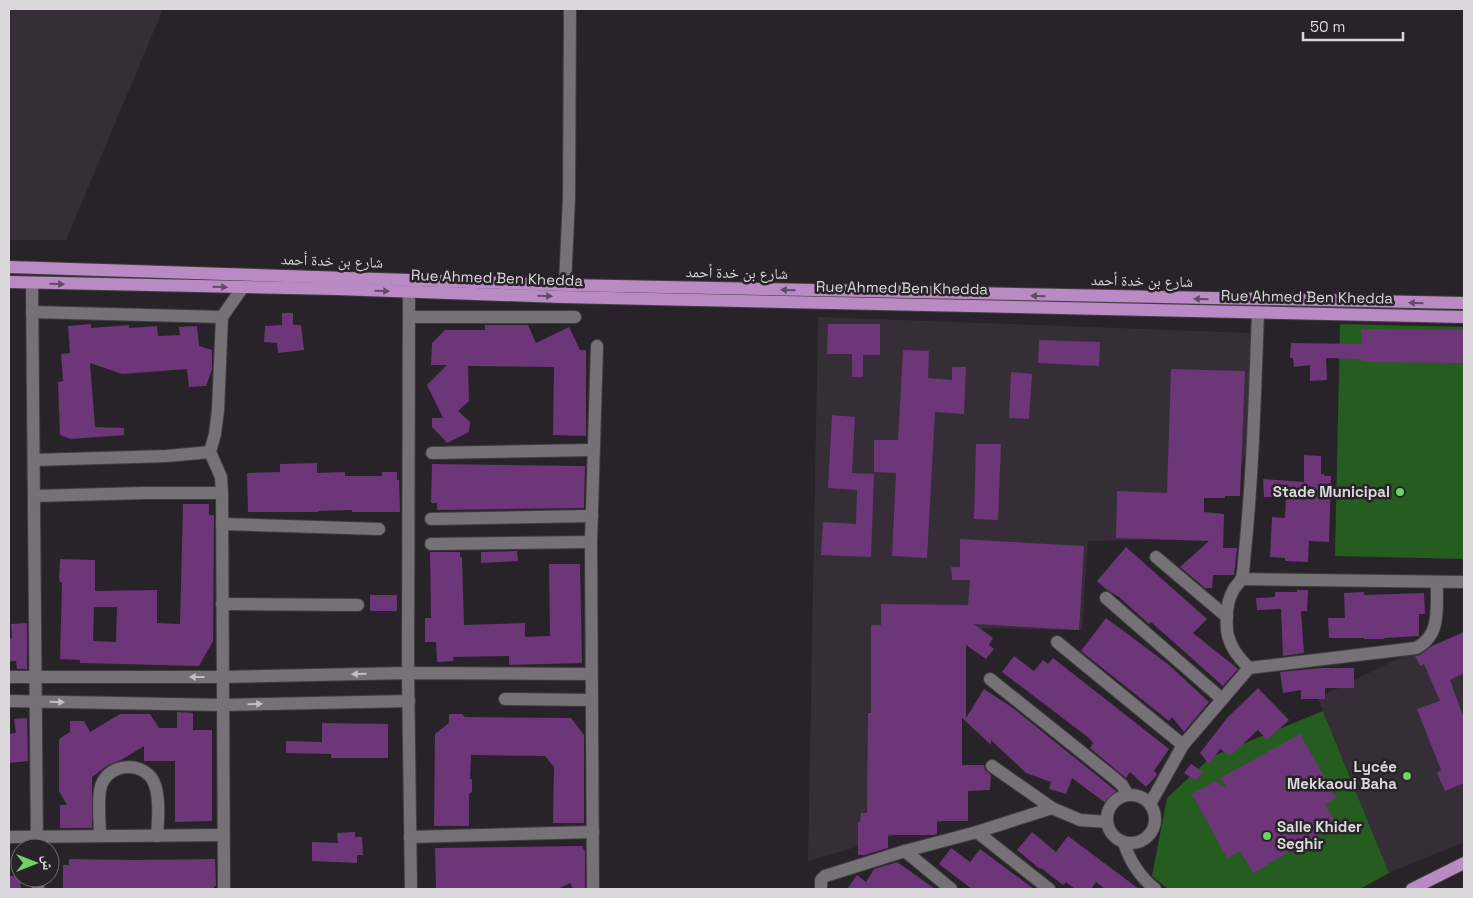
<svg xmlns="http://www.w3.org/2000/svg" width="1473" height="898" viewBox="0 0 1473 898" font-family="'Space Grotesk','Noto Naskh Arabic',sans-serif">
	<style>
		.built { fill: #352e37 }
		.green { fill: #255c1f }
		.building { fill: #6d3678; fill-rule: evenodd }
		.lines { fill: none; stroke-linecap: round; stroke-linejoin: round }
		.minor-casing { stroke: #413e41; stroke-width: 14 }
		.major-casing { stroke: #413e41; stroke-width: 14 }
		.minor { stroke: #757176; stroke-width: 12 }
		.major { stroke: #b98ac3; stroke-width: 12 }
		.oneway { fill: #614c66 }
		.oneway2 { fill: #c2bfc2 }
		.poi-dot { fill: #6dd361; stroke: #272328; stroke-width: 2 }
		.labels { text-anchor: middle; stroke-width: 5; stroke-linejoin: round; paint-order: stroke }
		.street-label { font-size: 15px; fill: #dbd9dc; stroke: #272328 }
		.poi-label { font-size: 15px; font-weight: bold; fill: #dbd9dc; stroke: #272328; text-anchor: end }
	</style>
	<rect width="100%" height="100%" fill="#272328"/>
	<g class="built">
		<path d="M 9,9 L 163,9 L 66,240 L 9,240 Z"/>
		<path d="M 818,317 L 1252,333 L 1252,427 L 1236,488 L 1176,491 L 1172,539 L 1088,541 L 1082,630 L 959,628 L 957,817 L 808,861 Z"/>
		<path d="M 1464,633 L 1464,842 L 1389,873 L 1318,698 L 1393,661 Z"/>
	</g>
	<g class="green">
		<path d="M 1340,324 L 1464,327 L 1464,559 L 1335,556 Z"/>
		<path d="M 1323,711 L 1389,873 L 1360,889 L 1168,889 L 1152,876 L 1167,798 L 1211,757 Z"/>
	</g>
	<g class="building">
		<path d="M 282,313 L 293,313 L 293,325 L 301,325 L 304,350 L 278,353 L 277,343 L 264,342 L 265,326 L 282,325 Z"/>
		<path d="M 91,324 L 91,328 L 129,325 L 129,328 L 157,326 L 158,336 L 180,335 L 179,327 L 197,326 L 199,346 L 212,350 L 212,369 L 206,386 L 189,387 L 187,369 L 122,374 L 90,363 L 95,427 L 124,428 L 124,435 L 71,439 L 60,435 L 58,382 L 63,381 L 61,354 L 70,353 L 68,326 Z"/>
		<path d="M 828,324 L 880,324 L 880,355 L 863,355 L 863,377 L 852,377 L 852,354 L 827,354 Z"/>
		<path d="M 485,325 L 528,325 L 536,343 L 569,327 L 580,350 L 586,350 L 586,436 L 553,435 L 554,367 L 468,366 L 469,401 L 458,411 L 470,422 L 469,432 L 447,443 L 432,427 L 432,418 L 443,418 L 427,385 L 447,365 L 431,365 L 432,343 L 445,330 L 485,330 Z"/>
		<path d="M 1362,329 L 1464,330 L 1464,363 L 1361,362 L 1361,359 L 1326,358 L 1327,380 L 1310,381 L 1310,365 L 1294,367 L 1293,358 L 1290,358 L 1291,343 L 1362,344 Z"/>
		<path d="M 1039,340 L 1100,342 L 1099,366 L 1038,363 Z"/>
		<path d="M 903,350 L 929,351 L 928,378 L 952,380 L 952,367 L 966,367 L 964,414 L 935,412 L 927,558 L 892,556 L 896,473 L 874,472 L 874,440 L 898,440 Z"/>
		<path d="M 1171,369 L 1245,371 L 1240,496 L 1225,496 L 1225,498 L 1204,498 L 1204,512 L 1224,514 L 1223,548 L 1237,548 L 1234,575 L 1213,575 L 1212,588 L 1205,588 L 1180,567 L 1209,541 L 1116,538 L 1117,491 L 1167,493 Z"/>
		<path d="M 1011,372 L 1032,374 L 1029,419 L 1009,418 Z"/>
		<path d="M 832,415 L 855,417 L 852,473 L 874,474 L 871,557 L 821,555 L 823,522 L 856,524 L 857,490 L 828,488 Z"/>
		<path d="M 976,444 L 1001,444 L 998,520 L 974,519 Z"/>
		<path d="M 1304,455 L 1321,456 L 1321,474 L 1324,474 L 1324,476 L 1331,476 L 1329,542 L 1309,541 L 1308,562 L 1285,561 L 1285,558 L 1270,557 L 1272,517 L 1285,518 L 1286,497 L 1264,497 L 1263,479 L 1304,482 Z"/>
		<path d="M 317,463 L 317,473 L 345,472 L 345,476 L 382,476 L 382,472 L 397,472 L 397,480 L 399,480 L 400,512 L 352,512 L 352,510 L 318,511 L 318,512 L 248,512 L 247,473 L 280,472 L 280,464 Z"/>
		<path d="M 432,464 L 585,466 L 584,508 L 437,510 L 437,503 L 431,503 Z"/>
		<path d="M 183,504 L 209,504 L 209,515 L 214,515 L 213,641 L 199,666 L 80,663 L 80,660 L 60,659 L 62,583 L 59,581 L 60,559 L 95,560 L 95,591 L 157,590 L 157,623 L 180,624 ZM 94,607 L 117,607 L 116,642 L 93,641 Z"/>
		<path d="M 960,539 L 1084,546 L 1079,630 L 974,624 L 993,638 L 989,645 L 994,649 L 986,659 L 966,645 L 966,718 L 984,689 L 1013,708 L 1116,791 L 1107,804 L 1072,778 L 1066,794 L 1049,789 L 1051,782 L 1026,773 L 991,740 L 991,745 L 962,718 L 962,765 L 984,765 L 985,770 L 991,775 L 990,790 L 968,791 L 968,821 L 937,821 L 937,834 L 934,835 L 888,835 L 888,848 L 864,855 L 858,855 L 858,822 L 860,822 L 861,813 L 867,813 L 868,713 L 871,713 L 871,625 L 881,625 L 881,604 L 968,605 L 970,580 L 952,580 L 951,567 L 960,567 Z"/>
		<path d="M 1126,547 L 1207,619 L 1193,633 L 1238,669 L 1223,686 L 1151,622 L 1149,624 L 1119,597 L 1107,590 L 1097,581 Z"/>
		<path d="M 517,551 L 518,561 L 481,563 L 481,552 Z"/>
		<path d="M 430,552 L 460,552 L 460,557 L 462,557 L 464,625 L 525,623 L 525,637 L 550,636 L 549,564 L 580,564 L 582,663 L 509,665 L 509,656 L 453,657 L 454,661 L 437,662 L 436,642 L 425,642 L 425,618 L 431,618 Z"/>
		<path d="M 1297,590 L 1308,590 L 1307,611 L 1301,611 L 1304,653 L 1283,656 L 1281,609 L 1257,610 L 1256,598 L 1275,597 L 1275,592 L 1297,592 Z"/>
		<path d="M 1364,592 L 1364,595 L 1424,593 L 1425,614 L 1419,614 L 1419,636 L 1384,638 L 1384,639 L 1364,639 L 1364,638 L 1329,638 L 1328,618 L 1345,618 L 1344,593 Z"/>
		<rect x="370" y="595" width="27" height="16"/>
		<path d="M 1106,618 L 1169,665 L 1209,702 L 1184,732 L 1172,717 L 1169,721 L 1081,651 Z"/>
		<path d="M 27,623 L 27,669 L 17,669 L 16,661 L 9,661 L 9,638 L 12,638 L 11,624 Z"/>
		<path d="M 1464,632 L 1464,673 L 1450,680 L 1464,719 L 1464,783 L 1445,791 L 1437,773 L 1441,770 L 1417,709 L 1440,701 L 1424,664 L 1420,666 L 1415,656 L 1420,655 L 1432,646 Z"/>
		<path d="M 1014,656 L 1034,671 L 1043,660 L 1048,664 L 1053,658 L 1169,749 L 1154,771 L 1157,774 L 1156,776 L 1146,787 L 1130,772 L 1126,778 L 1090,748 L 1093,743 L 1089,738 L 1002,672 Z"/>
		<path d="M 1321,668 L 1354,668 L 1354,688 L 1325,688 L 1325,699 L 1301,699 L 1301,690 L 1283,693 L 1280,672 Z"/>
		<path d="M 1258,688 L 1289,720 L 1267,740 L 1258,730 L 1230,756 L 1220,749 L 1209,764 L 1200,753 L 1227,718 Z"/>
		<path d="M 177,712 L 193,713 L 193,730 L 212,730 L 212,821 L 175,822 L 175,761 L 144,761 L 144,746 L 121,760 L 108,765 L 92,777 L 92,828 L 60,828 L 60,805 L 67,805 L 59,791 L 59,739 L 70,732 L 70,721 L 84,721 L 90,732 L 120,714 L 150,714 L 159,728 L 177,728 Z"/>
		<path d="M 449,714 L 462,714 L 465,717 L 571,718 L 584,735 L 584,823 L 553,823 L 554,767 L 545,756 L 471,755 L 470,779 L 472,779 L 472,792 L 469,794 L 469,826 L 434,826 L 435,734 L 449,723 Z"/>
		<path d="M 27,718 L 28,761 L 9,763 L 9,734 L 16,733 L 14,719 Z"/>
		<path d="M 322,723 L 388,724 L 388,758 L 331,758 L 331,754 L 286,753 L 286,741 L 322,742 Z"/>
		<path d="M 1300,734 L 1336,798 L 1325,804 L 1337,824 L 1253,873 L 1240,851 L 1227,858 L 1192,794 L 1216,781 L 1228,789 L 1220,778 Z"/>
		<path d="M 1191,764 L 1203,772 L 1196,781 L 1184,773 Z"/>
		<path d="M 355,832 L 355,837 L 362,837 L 363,855 L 357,855 L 357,863 L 312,861 L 312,842 L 338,843 L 337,833 Z"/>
		<path d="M 1032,832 L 1056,852 L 1068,836 L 1139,889 L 1105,889 L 1096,882 L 1091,889 L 1075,889 L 1066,882 L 1063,885 L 1041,868 L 1040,869 L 1017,850 Z"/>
		<path d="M 582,846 L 585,852 L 585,889 L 573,889 L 570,883 L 558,889 L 436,889 L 435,848 Z"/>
		<path d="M 951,848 L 970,862 L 980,849 L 1034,889 L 972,889 L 939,864 Z"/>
		<path d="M 69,859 L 133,860 L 215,859 L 216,886 L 214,886 L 214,889 L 67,889 L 67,888 L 63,888 L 63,865 L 69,865 Z"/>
		<path d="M 897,862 L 935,889 L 847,889 L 857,875 L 866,882 L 874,869 Z"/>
		<path d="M 9,876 L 20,876 L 21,889 L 9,889 Z"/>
	</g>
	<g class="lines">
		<defs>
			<g id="minor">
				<path d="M 32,283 L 37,848"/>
				<path d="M 565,285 L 569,197 L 570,9"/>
				<path d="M 409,292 L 408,673 L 411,889"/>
				<path d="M 32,312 L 222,317 L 243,287"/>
				<path d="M 222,317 L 218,410 L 215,434 L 210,452 L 221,477 L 222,493 L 224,889"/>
				<path d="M 409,317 L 575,317"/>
				<path d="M 432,453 L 593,450"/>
				<path d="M 34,460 L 167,456 L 210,452"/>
				<path d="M 34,496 L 144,493 L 222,493"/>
				<path d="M 431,519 L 592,516"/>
				<path d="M 222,524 L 379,529"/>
				<path d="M 431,544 L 591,542"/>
				<path d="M 1156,557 L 1227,617"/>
				<path d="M 1242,579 L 1464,582"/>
				<path d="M 1106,598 L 1222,699"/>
				<path d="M 222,604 L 358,605"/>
				<path d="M 1057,642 L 1183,745"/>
				<path d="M 1249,668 C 1238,657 1229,646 1227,630 C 1226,617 1227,600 1234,589 C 1236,585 1241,582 1242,577 C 1244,569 1244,559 1245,551 C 1253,471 1255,391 1258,312"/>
				<path d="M 9,677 L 222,677 L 408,673 L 591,674"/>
				<path d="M 990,679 L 1114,778 L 1122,785 L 1128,795"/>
				<path d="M 505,699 L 591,700"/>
				<path d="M 9,701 L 223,705 L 409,701"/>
				<path d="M 992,766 L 1052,808"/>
				<circle cx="1131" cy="819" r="24"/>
				<path d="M 1150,804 L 1183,745 L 1249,668 L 1416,648 C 1442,635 1436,607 1437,582"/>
				<path d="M 977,832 L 1049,889"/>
				<path d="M 100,836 C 100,822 97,799 101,786 C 109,761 147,761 155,785 C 160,801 158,820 157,836"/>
				<path d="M 9,837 L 223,835"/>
				<path d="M 410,837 L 593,832"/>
				<path d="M 1124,843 C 1130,862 1139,876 1155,889"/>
				<path d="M 905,851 L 951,889"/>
				<path d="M 38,878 L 38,889"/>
				<path d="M 593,889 L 591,542 L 597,346"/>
				<path d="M 821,889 L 821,880 L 825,876 L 905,851 L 977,832 L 1052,808 L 1080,820 L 1107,822"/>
			</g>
			<g id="major">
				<path d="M 9,267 L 565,285 L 1464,303"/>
				<path d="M 9,282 L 337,289 L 562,297 L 1464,317"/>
				<path d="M 1412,889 L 1464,863"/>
			</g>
		</defs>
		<use href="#minor" class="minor-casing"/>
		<use href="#major" class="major-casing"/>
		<use href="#minor" class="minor"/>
		<use href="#major" class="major"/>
	</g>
	<defs><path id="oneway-solid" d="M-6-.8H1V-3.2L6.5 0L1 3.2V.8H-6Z" transform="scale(1.25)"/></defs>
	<g class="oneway">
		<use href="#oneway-solid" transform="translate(57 284) rotate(1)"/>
		<use href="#oneway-solid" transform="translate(220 287) rotate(1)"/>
		<use href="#oneway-solid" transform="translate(788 290) rotate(-179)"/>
		<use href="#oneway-solid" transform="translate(382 291) rotate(2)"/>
		<use href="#oneway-solid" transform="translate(545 296) rotate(2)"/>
		<use href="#oneway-solid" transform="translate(1038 296) rotate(-179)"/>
		<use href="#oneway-solid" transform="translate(1201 299) rotate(-179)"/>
		<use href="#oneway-solid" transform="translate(1416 303) rotate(-179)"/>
	</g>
	<g class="oneway2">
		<use href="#oneway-solid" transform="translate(359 674) rotate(179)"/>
		<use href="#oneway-solid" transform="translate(197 677) rotate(-180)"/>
		<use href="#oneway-solid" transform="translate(57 702) rotate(1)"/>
		<use href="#oneway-solid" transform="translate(255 704) rotate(-1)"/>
	</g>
	<g class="poi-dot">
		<circle cx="1400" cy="492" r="5"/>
		<circle cx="1407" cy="776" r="5"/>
		<circle cx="1267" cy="836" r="5"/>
	</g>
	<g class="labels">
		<g class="street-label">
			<text transform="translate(332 261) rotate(2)" y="5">شارع بن خدة أحمد</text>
			<text transform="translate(737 273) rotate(1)" y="5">شارع بن خدة أحمد</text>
			<text transform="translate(497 278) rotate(2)" y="5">Rue Ahmed Ben Khedda</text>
			<text transform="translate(1142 281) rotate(1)" y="5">شارع بن خدة أحمد</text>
			<text transform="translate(902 288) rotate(1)" y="5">Rue Ahmed Ben Khedda</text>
			<text transform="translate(1307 297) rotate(1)" y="5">Rue Ahmed Ben Khedda</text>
		</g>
		<g class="poi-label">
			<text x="1390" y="497">Stade Municipal</text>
			<text x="1397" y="772">Lycée<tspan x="1397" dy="17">Mekkaoui Baha</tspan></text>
			<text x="1277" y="832" text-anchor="start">Salle Khider<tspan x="1277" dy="17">Seghir</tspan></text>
		</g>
	</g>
	<rect width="1473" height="898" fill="none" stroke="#dbd9dc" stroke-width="20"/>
	<g transform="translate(35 863) rotate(90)"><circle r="24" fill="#272328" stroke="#6f6c70"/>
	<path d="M0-4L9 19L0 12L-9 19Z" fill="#6dd361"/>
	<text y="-8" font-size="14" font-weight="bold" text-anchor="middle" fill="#dbd9dc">ش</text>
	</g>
	<path d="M1303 32v8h100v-8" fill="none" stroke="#dbd9dc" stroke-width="2.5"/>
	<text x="1310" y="32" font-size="15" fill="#dbd9dc" stroke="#272328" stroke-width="4" paint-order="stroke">50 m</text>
</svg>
